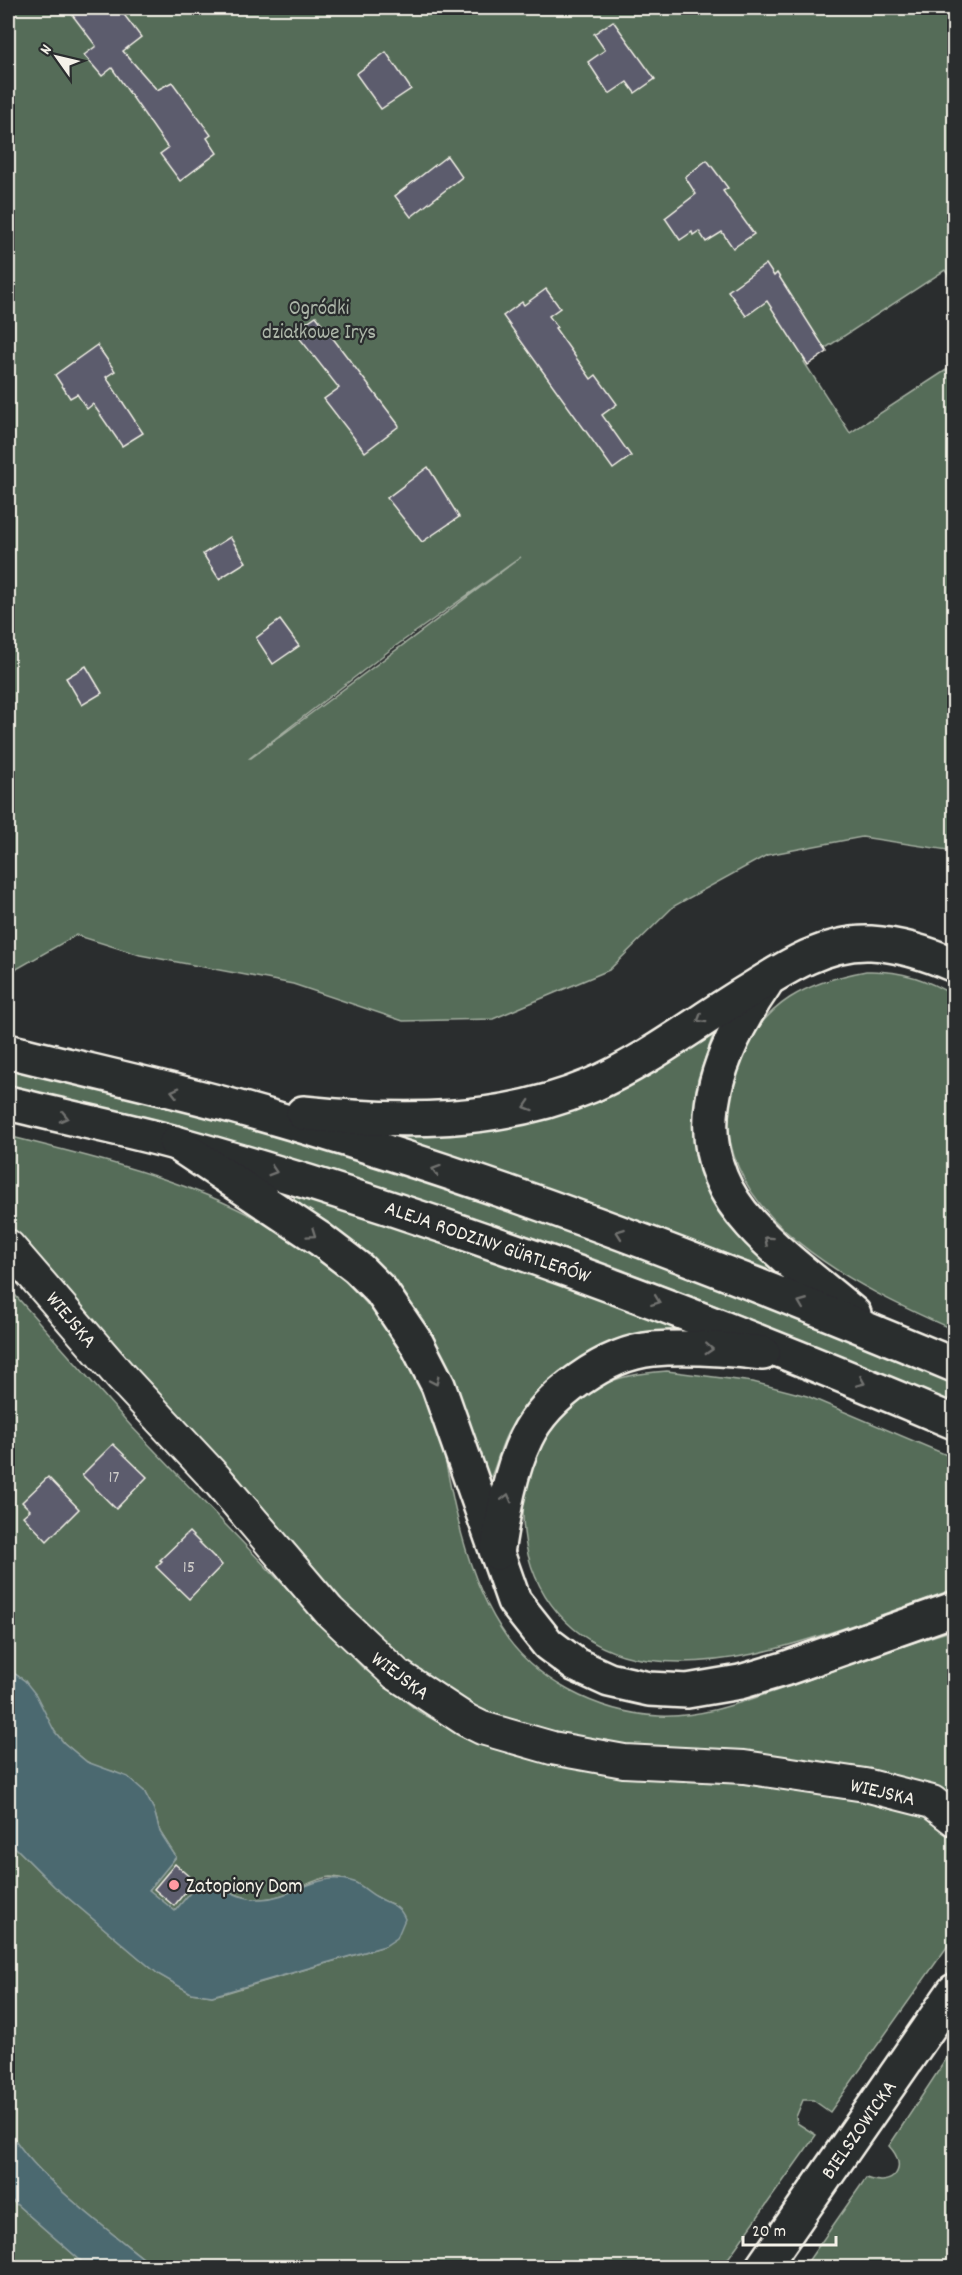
<svg xmlns="http://www.w3.org/2000/svg" width="962" height="2275" viewBox="0 0 962 2275" font-family="Dekko,sans-serif">
	<style>
		.green { fill: #546c59; stroke: #a4aea0; stroke-width: 1.5; fill-rule: evenodd }
		.water { fill: #4c696f; stroke: #8f9f9f; stroke-width: 1.5 }
		.building { fill: #5b5b6d; stroke: #f4f1e8; stroke-width: 1.5 }
		.lines { fill: none; stroke-linecap: round; stroke-linejoin: round }
		.street-casing { stroke: #f4f1e8; stroke-width: 36 }
		.secondary-casing { stroke: #f4f1e8; stroke-width: 38 }
		.street { stroke: #2a2d2e; stroke-width: 32 }
		.secondary { stroke: #2a2d2e; stroke-width: 33 }
		.oneway { stroke: #71726f }
		.poi-dot { fill: #ff9aa2; stroke: #2a2d2e; stroke-width: 2 }
		.labels { text-anchor: middle; stroke-width: 4.5; stroke-linejoin: round; paint-order: stroke }
		.number-label { font-size: 18px; fill: #ceccc9 }
		.park-label { font-size: 21px; fill: #acb5a8; stroke: #2a2d2e }
		.street-label { font-size: 21px; fill: #f4f1e8; stroke: #2a2d2e }
		.poi-label { font-size: 21px; fill: #f4f1e8; stroke: #2a2d2e; text-anchor: start }
	</style>
	<rect width="100%" height="100%" fill="#2a2d2e"/>
	<filter id="ink" filterUnits="userSpaceOnUse"><feTurbulence type="fractalNoise" baseFrequency=".0167" numOctaves="2"/><feDisplacementMap in="SourceGraphic" scale="12" xChannelSelector="R" yChannelSelector="G"/><feConvolveMatrix kernelMatrix="1 2 1 2 8 2 1 2 1" color-interpolation-filters="sRGB"/></filter>
	<g filter="url(#ink)">
		<g class="green">
			<path d="M 8,8 L 954,8 L 954,284 L 945,270 L 804,362 L 850,433 L 954,365 L 954,851 L 862,837 L 767,855 L 674,906 L 609,970 L 493,1019 L 403,1021 L 293,984 L 140,955 L 76,935 L 8,974 ZM 521,557 L 251,758 L 250,758 L 390,650 Z"/>
			<path d="M 866,971 C 898,970 928,979 954,996 L 954,1330 C 861,1289 707,1217 730,1091 C 732,1081 737,1071 741,1061 C 762,1002 808,982 866,971 Z"/>
			<path d="M 715,1029 L 698,1079 L 695,1098 L 696,1140 L 771,1265 L 770,1270 L 567,1195 L 402,1139 L 405,1134 C 476,1132 535,1130 602,1099 C 641,1080 678,1052 715,1029 Z"/>
			<path d="M 8,1067 C 192,1110 374,1162 553,1225 C 689,1272 822,1328 954,1384 L 954,1404 C 819,1347 683,1290 543,1241 C 368,1180 189,1129 8,1086 Z"/>
			<path d="M 8,1136 C 137,1168 275,1200 367,1304 C 400,1341 425,1388 439,1436 C 447,1462 450,1489 457,1516 C 466,1554 479,1594 500,1627 C 532,1680 598,1713 659,1716 C 704,1718 745,1701 787,1687 C 843,1668 898,1646 954,1630 L 954,1804 L 609,1747 L 499,1722 L 393,1658 L 299,1560 L 298,1549 L 289,1538 L 224,1466 L 210,1461 L 8,1231 Z"/>
			<path d="M 297,1196 L 441,1241 L 689,1331 C 610,1349 551,1352 508,1432 C 499,1448 497,1467 488,1483 L 463,1408 L 291,1200 Z"/>
			<path d="M 8,1287 L 131,1426 L 362,1667 L 418,1711 L 459,1734 L 708,1777 L 901,1802 L 954,1833 L 952,1849 L 954,1851 L 954,1937 L 830,2112 L 813,2100 L 803,2100 L 796,2117 L 797,2123 L 816,2135 L 722,2267 L 154,2267 C 114,2234 28,2172 8,2127 L 8,1840 L 54,1886 L 158,1974 L 191,1993 L 212,1996 L 225,1993 L 385,1946 L 392,1904 C 369,1897 355,1877 330,1877 C 316,1878 304,1887 291,1892 C 251,1908 239,1895 204,1880 L 199,1882 L 175,1911 L 149,1890 L 176,1857 L 160,1832 L 154,1810 L 144,1791 L 115,1772 L 98,1768 L 87,1762 L 64,1743 L 55,1732 L 25,1681 L 8,1669 Z"/>
			<path d="M 667,1371 L 753,1382 L 807,1396 L 954,1458 L 954,1589 C 922,1601 889,1612 856,1624 C 788,1647 720,1669 647,1660 C 510,1642 479,1461 593,1390 C 615,1376 642,1373 667,1371 Z"/>
			<path d="M 954,2047 L 954,2267 L 804,2267 L 866,2178 C 893,2189 910,2168 889,2146 Z"/>
			<path d="M 8,2197 L 88,2267 L 8,2267 Z"/>
		</g>
		<g class="water">
			<path d="M 8,1669 L 25,1681 L 36,1695 L 55,1732 L 64,1743 L 87,1762 L 128,1777 L 144,1791 L 154,1810 L 160,1832 L 176,1857 L 149,1890 L 175,1911 L 199,1882 L 204,1880 C 224,1888 238,1900 261,1899 C 295,1898 319,1869 354,1882 C 363,1886 369,1893 377,1897 C 389,1904 400,1905 405,1919 L 397,1938 L 385,1946 L 212,1996 L 191,1993 L 158,1974 L 54,1886 L 8,1840 Z"/>
			<path d="M 8,2127 C 28,2172 114,2234 154,2267 L 88,2267 L 8,2197 Z"/>
		</g>
		<g class="building">
			<path d="M 67,8 L 119,8 L 141,37 L 123,51 L 157,90 L 172,82 L 211,135 L 207,138 L 217,153 L 180,181 L 160,154 L 168,148 L 112,68 L 102,76 L 84,55 L 96,46 Z"/>
			<path d="M 613,21 L 655,79 L 635,93 L 627,82 L 609,94 L 588,62 L 605,50 L 594,34 Z"/>
			<path d="M 386,52 L 411,89 L 381,109 L 356,74 Z"/>
			<path d="M 447,156 L 462,177 L 411,217 L 395,196 Z"/>
			<path d="M 707,160 L 728,188 L 723,191 L 754,234 L 733,248 L 722,232 L 706,242 L 699,231 L 693,235 L 692,232 L 680,240 L 665,218 L 696,194 L 685,177 Z"/>
			<path d="M 766,264 L 774,276 L 777,273 L 827,352 L 808,365 L 767,301 L 746,316 L 728,291 Z"/>
			<path d="M 546,289 L 560,308 L 549,316 L 557,327 L 555,328 L 591,379 L 596,375 L 617,404 L 602,415 L 631,456 L 613,469 L 503,316 L 522,302 L 524,305 Z"/>
			<path d="M 316,316 L 398,424 L 399,426 L 365,452 L 324,399 L 339,388 L 294,331 Z"/>
			<path d="M 97,345 L 115,371 L 106,377 L 143,433 L 122,446 L 93,404 L 87,409 L 77,394 L 70,398 L 55,375 Z"/>
			<path d="M 428,467 L 459,517 L 422,542 L 387,498 Z"/>
			<path d="M 230,537 L 246,562 L 219,579 L 203,554 Z"/>
			<path d="M 280,620 L 299,646 L 273,664 L 256,638 Z"/>
			<path d="M 86,666 L 102,693 L 82,705 L 66,678 Z"/>
			<path d="M 113,1444 L 147,1477 L 116,1509 L 82,1475 Z"/>
			<path d="M 48,1477 L 79,1509 L 47,1541 L 23,1516 L 30,1510 L 22,1502 Z"/>
			<path d="M 189,1532 L 222,1565 L 189,1599 L 156,1567 L 162,1561 L 160,1560 Z"/>
			<path d="M 175,1864 L 194,1881 L 174,1906 L 154,1889 Z"/>
		</g>
		<g class="lines">
			<defs>
				<path id="street" d="M 8,1246 L 122,1378 L 220,1483 L 329,1611 L 396,1674 L 466,1720 L 482,1728 L 552,1748 L 624,1761 L 744,1767 L 865,1785 L 932,1802 L 954,1819"/>
				<g id="secondary">
					<path d="M 765,984 C 713,1059 681,1148 751,1224 C 781,1257 820,1285 854,1314"/>
					<path d="M 8,1051 C 82,1069 158,1086 232,1106 C 479,1174 718,1267 954,1365"/>
					<path d="M 8,1103 C 64,1117 122,1128 179,1144 C 444,1218 701,1315 954,1422"/>
					<path d="M 303,1113 C 399,1123 500,1124 590,1086 C 646,1062 697,1022 750,990 C 786,967 827,941 871,943 C 901,945 927,953 954,965"/>
					<path d="M 176,1143 L 320,1239 L 358,1268 L 381,1291 L 417,1344 L 438,1385 L 514,1601 L 548,1644 L 576,1665 L 609,1680 L 649,1689 L 687,1691 L 740,1682 L 784,1669 L 954,1609"/>
					<path d="M 497,1553 C 503,1515 509,1473 526,1438 C 546,1396 607,1353 653,1349 C 689,1346 727,1349 763,1353"/>
					<path d="M 762,2268 L 954,1991"/>
				</g>
			</defs>
			<use href="#street" class="street-casing"/>
			<use href="#secondary" class="secondary-casing"/>
			<use href="#street" class="street"/>
			<use href="#secondary" class="secondary"/>
		</g>
		<defs><path id="oneway-chevron" d="M-2-3.5L2.5 0L-2 3.5" fill="none" stroke-width="1.6" stroke-linecap="round" stroke-linejoin="round" transform="scale(1.5)"/></defs>
		<g class="oneway">
			<use href="#oneway-chevron" transform="translate(701 1019) rotate(149)"/>
			<use href="#oneway-chevron" transform="translate(175 1092) rotate(-166)"/>
			<use href="#oneway-chevron" transform="translate(528 1106) rotate(162)"/>
			<use href="#oneway-chevron" transform="translate(64 1117) rotate(13)"/>
			<use href="#oneway-chevron" transform="translate(436 1170) rotate(-162)"/>
			<use href="#oneway-chevron" transform="translate(273 1171) rotate(17)"/>
			<use href="#oneway-chevron" transform="translate(620 1233) rotate(-160)"/>
			<use href="#oneway-chevron" transform="translate(312 1234) rotate(35)"/>
			<use href="#oneway-chevron" transform="translate(768 1240) rotate(-138)"/>
			<use href="#oneway-chevron" transform="translate(656 1301) rotate(21)"/>
			<use href="#oneway-chevron" transform="translate(802 1303) rotate(-158)"/>
			<use href="#oneway-chevron" transform="translate(709 1349) rotate(3)"/>
			<use href="#oneway-chevron" transform="translate(435 1381) rotate(65)"/>
			<use href="#oneway-chevron" transform="translate(861 1382) rotate(23)"/>
			<use href="#oneway-chevron" transform="translate(507 1498) rotate(-76)"/>
		</g>
	</g>
	<circle class="poi-dot" cx="174" cy="1885" r="6"/>
	<g class="labels">
		<g class="number-label">
			<text x="114" y="1482">17</text>
			<text x="189" y="1572">15</text>
		</g>
		<g class="park-label">
			<text x="319" y="314">Ogródki<tspan x="319" dy="24">działkowe Irys</tspan></text>
		</g>
		<g class="street-label">
			<text transform="translate(488 1241) rotate(19)" y="7">ALEJA RODZINY GÜRTLERÓW</text>
			<text transform="translate(72 1319) rotate(50)" y="7">WIEJSKA</text>
			<text transform="translate(401 1675) rotate(37)" y="7">WIEJSKA</text>
			<text transform="translate(883 1791) rotate(13)" y="7">WIEJSKA</text>
			<text transform="translate(858 2129) rotate(-55)" y="7">BIELSZOWICKA</text>
		</g>
		<g class="poi-label">
			<text x="186" y="1892">Zatopiony Dom</text>
		</g>
	</g>
	<rect width="962" height="2275" fill="none" stroke="#2a2d2e" stroke-width="30"/>
	<rect x="15" y="15" width="932" height="2245" fill="none" stroke="#f4f1e8" stroke-width="2" filter="url(#ink)"/>
	<g transform="translate(57 57) rotate(304)" stroke="#2a2d2e" stroke-width="4.5" paint-order="stroke">
	<path d="M0-4.5L10 22L0 15L-10 22Z" fill="#f4f1e8"/>
	<text y="-9" font-size="16" font-weight="bold" text-anchor="middle" fill="#f4f1e8">N</text>
	</g>
	<path d="M743 2236v9h93v-9" fill="none" stroke="#f4f1e8" stroke-width="3"/>
	<text x="752" y="2236" font-size="18" fill="#f4f1e8" stroke="#2a2d2e" stroke-width="4.5" paint-order="stroke">20 m</text>
</svg>
